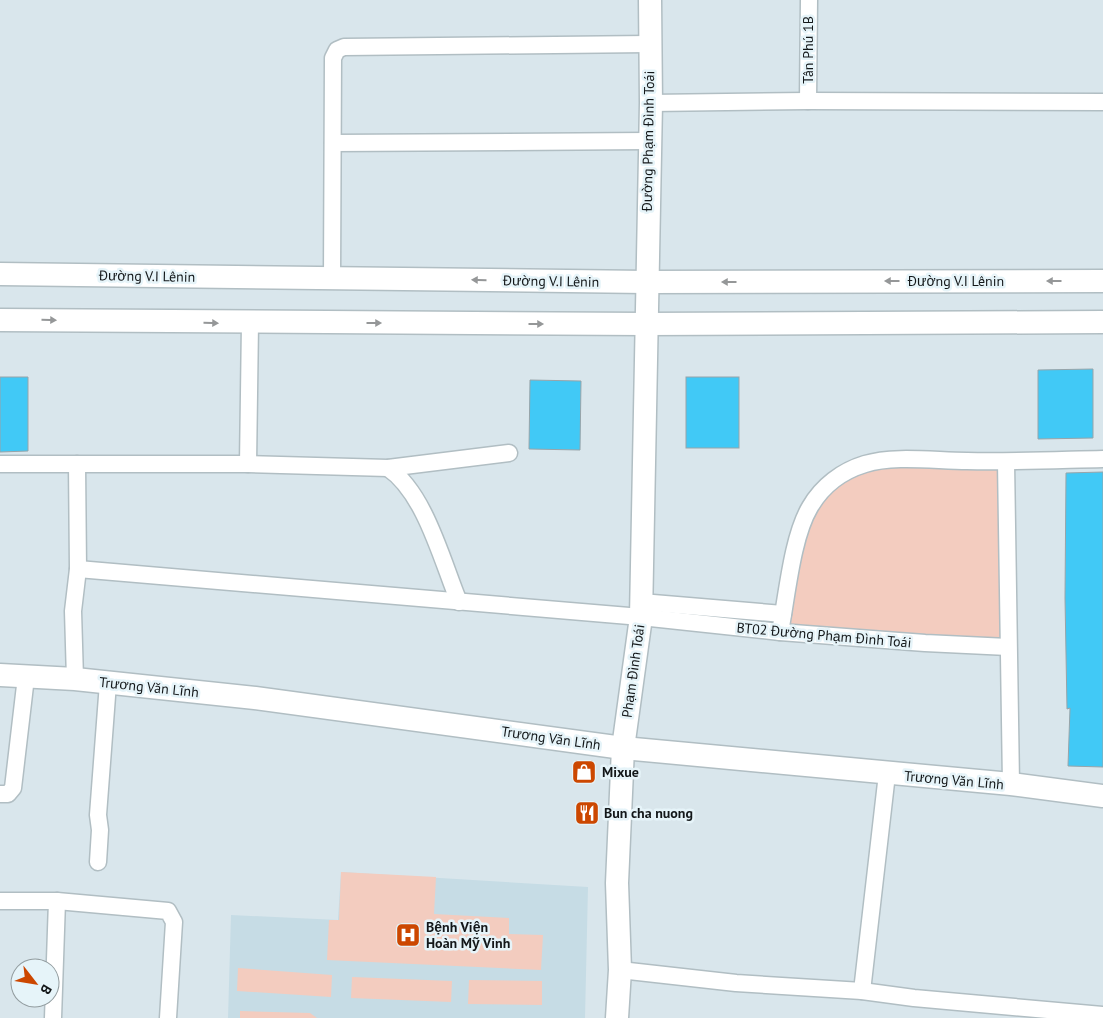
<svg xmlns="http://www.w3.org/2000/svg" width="1103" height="1018" viewBox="0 0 1103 1018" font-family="'PT Sans',sans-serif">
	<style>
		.built { fill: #c6dce5 }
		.green { fill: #f3ccbf }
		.building { fill: #41c9f6; stroke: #98a4a9 }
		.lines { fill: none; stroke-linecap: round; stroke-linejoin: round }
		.street-casing { stroke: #b1bec3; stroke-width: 19 }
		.secondary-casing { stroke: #b1bec3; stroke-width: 25 }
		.street { stroke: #fff; stroke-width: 16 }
		.secondary { stroke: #fff; stroke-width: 22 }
		.oneway { fill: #959798 }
		.labels { text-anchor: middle; stroke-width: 5; stroke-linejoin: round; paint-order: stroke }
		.street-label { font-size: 14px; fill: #131719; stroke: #e6f4f9 }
		.poi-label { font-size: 14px; font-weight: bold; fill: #131719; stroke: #e6f4f9; text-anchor: start }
	</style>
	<rect width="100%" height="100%" fill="#d9e6ec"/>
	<path class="built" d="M 341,872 L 588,887 L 585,1018 L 228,1018 L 231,915 L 338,920 Z"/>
	<g class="green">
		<path d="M 1006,462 L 1008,647 L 780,632 L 804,519 L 856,467 Z"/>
		<path d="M 341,872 L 436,877 L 434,914 L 509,918 L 509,934 L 543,935 L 541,970 L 327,960 L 329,920 L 339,920 Z"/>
		<path d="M 238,968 L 332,975 L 331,997 L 237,991 Z"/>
		<path d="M 352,977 L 452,981 L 451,1002 L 351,998 Z"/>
		<path d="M 469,980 L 542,981 L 542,1005 L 468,1004 Z"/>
		<path d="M 240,1011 L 310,1013 L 317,1018 L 240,1018 Z"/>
	</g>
	<g class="building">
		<path d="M 1093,369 L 1093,438 L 1038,439 L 1038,370 Z"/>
		<path d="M 0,377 L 28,377 L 28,451 L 0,452 Z"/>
		<rect x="686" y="377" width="53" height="71"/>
		<path d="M 530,380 L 581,381 L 580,450 L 529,449 Z"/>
		<path d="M 1103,472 L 1103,767 L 1068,766 L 1070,708 L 1067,709 L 1065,598 L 1066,473 Z"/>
	</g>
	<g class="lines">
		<defs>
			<g id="street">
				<path d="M 808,101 L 809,0"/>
				<path d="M 651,103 L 808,101 L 1103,102"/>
				<path d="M 333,143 L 649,141"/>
				<path d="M 332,279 L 333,58 L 337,50 L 344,47 L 649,44"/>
				<path d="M 1006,462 L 1011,784"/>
				<path d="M 0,464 L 77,464"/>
				<path d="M 248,464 L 250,323"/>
				<path d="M 388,468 C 425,493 442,561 459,602"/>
				<path d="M 78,569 L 641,617 L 780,632 L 925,643 L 1008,647"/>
				<path d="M 641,602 L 783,614"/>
				<path d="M 780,632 C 787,596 792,537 810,507 C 822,486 842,471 865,464 C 894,455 936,461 967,461 C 1012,462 1058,460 1103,459"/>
				<path d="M 75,679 L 73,611 L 78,569 L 77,464 L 248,464 L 388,468 L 509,453"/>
				<path d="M 0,794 L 8,794 L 13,788 L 26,677"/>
				<path d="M 98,862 L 100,830 L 98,815 L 108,683"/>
				<path d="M 0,901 L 57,901 L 168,911 L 174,922 L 168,1018"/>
				<path d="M 620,970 L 736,983 L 862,991 L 914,998 L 1103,1015"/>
				<path d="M 862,991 L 887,774"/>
				<path d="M 53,1018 L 57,901"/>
			</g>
			<g id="secondary">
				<path d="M 0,274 L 646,282 L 1103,281"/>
				<path d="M 0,320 L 646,324 L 1103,322"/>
				<path d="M 0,675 L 75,679 L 255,698 L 623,748 L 1011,784 L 1103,796"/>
				<path d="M 617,1018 L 620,970 L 617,883 L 623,748 L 641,617 L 651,103 L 650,0"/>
			</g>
		</defs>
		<use href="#street" class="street-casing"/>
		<use href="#secondary" class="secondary-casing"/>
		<use href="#street" class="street"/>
		<use href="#secondary" class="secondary"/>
	</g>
	<defs><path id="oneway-solid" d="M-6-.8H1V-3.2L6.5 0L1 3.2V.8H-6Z" transform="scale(1.25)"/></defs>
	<g class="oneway">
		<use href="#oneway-solid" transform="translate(479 280) rotate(-179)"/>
		<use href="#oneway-solid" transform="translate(892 281) rotate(180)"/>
		<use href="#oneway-solid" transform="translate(1054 281) rotate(180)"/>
		<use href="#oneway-solid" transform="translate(729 282) rotate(180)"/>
		<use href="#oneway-solid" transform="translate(49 320) rotate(1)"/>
		<use href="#oneway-solid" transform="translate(211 323) rotate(1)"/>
		<use href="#oneway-solid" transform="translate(374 323)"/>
		<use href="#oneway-solid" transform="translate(536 324)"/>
	</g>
	<defs>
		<symbol id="shop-square" viewBox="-11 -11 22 22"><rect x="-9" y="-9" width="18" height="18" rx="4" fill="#cc4700" stroke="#e6f4f9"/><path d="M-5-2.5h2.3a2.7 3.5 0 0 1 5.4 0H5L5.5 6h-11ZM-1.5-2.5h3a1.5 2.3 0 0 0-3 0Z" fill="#fff"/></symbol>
		<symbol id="restaurant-square" viewBox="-11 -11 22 22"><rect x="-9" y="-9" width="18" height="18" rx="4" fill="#cc4700" stroke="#e6f4f9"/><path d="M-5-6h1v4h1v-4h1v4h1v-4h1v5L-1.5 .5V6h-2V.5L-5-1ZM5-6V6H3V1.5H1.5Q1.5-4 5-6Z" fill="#fff"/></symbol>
		<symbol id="hospital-square" viewBox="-11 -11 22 22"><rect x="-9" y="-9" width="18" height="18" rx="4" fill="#cc4700" stroke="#e6f4f9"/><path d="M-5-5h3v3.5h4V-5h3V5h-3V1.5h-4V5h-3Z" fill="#fff"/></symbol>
	</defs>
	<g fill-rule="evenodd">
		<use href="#shop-square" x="570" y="758" width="28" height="28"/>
		<use href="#restaurant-square" x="573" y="799" width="28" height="28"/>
		<use href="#hospital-square" x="394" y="921" width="28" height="28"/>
	</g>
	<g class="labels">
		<g class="street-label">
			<text transform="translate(808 50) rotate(-90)" y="5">Tân Phú 1B</text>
			<text transform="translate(648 141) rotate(-89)" y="5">Đường Phạm Đình Toái</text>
			<text transform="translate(147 276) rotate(1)" y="5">Đường V.I Lênin</text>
			<text transform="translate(551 281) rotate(1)" y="5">Đường V.I Lênin</text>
			<text x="956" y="286">Đường V.I Lênin</text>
			<text transform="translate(824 635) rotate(5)" y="5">BT02 Đường Phạm Đình Toái</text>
			<text transform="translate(633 671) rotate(-82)" y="5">Phạm Đình Toái</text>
			<text transform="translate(149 687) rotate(6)" y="5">Trương Văn Lĩnh</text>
			<text transform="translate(551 738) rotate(8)" y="5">Trương Văn Lĩnh</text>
			<text transform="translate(954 780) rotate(5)" y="5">Trương Văn Lĩnh</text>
		</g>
		<g class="poi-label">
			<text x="602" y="777">Mixue</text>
			<text x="604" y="818">Bun cha nuong</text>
			<text x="426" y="932">Bệnh Viện<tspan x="426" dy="16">Hoàn Mỹ Vinh</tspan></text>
		</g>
	</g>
	<g transform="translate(35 983) rotate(121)"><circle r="24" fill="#e6f4f9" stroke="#929c9f"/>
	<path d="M0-4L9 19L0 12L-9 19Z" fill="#cc4700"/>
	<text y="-8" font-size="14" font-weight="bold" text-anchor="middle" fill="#131719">B</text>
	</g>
</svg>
